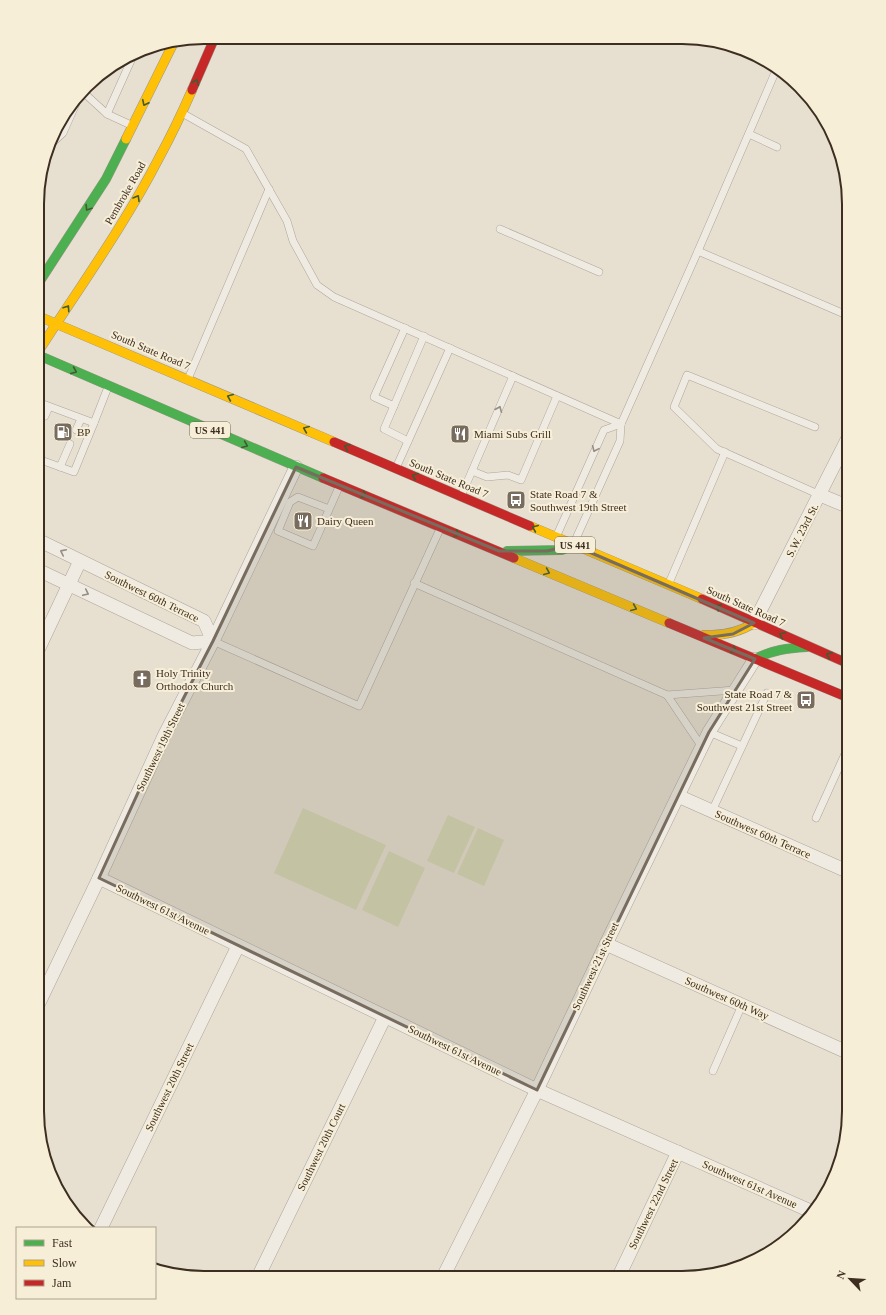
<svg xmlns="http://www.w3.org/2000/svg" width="886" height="1315" viewBox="0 0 886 1315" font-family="Georgia,serif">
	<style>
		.green { fill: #d6d7b3 }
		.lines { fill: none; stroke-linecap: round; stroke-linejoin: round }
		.lane-casing { stroke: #ada599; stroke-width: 8 }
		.street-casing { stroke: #ada599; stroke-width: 14 }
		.fast-casing { stroke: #9c958a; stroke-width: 10 }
		.slow-casing { stroke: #9c958a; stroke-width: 10 }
		.jam-casing { stroke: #9c958a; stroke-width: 10 }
		.lane { stroke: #efebe3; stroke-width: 7 }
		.street { stroke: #efebe3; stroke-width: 13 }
		.fast { stroke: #4caf50; stroke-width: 9 }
		.slow { stroke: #ffc107; stroke-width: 9 }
		.jam { stroke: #c62828; stroke-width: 9 }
		.oneway { stroke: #425b31 }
		.oneway2 { stroke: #968c82 }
		.marked { fill: #786c5e; fill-opacity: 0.2; stroke: #786c5e; stroke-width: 3; stroke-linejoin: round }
		.labels { text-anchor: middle; stroke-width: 4; stroke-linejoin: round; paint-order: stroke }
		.shield { fill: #f7eed8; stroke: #756857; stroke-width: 1 }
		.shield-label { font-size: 10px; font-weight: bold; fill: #3d2e20 }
		.street-label { font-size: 11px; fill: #3d2e20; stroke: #f7eed8 }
		.poi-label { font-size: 11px; fill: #3d2e20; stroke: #f7eed8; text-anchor: start }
		.rim { fill: none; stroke: #3d2e20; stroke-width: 2 }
	</style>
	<rect width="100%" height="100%" fill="#e7e0d1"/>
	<g class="green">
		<path d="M 303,808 L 386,845 L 356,910 L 274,873 Z"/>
		<path d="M 448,815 L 475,827 L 454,873 L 427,861 Z"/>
		<path d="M 478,828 L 504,840 L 484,886 L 457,874 Z"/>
		<path d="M 389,851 L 425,868 L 398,927 L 362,910 Z"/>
	</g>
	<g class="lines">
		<defs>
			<g id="lane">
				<path d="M 83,92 L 107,114 L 133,126"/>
				<path d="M 182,113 L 246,149 L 287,221 L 293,241 L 317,285 L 334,297 L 621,424"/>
				<path d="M 107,114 L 133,56"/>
				<path d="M 749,134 L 777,147"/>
				<path d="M 51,144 L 63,133 L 79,97"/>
				<path d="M 500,229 L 599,272"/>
				<path d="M 698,251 L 849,316"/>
				<path d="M 188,379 L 269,189"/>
				<path d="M 38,405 L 43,404 L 94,423 L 108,387"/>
				<path d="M 394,406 L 374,397 L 405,328"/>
				<path d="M 45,416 L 49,407"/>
				<path d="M 815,427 L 687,375 L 674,407 L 717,449 L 820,495"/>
				<path d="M 76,430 L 81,419"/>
				<path d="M 38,431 L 39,430"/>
				<path d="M 408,441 L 384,429 L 424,336"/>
				<path d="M 38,459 L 74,472 L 94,423"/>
				<path d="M 60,467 L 70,444"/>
				<path d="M 396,468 L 450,348"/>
				<path d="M 472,471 L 487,477 L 508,475 L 521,480 L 557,396"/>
				<path d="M 462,494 L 513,376"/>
				<path d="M 329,509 L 298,497 L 290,502 L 278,531 L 313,546 L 339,487"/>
				<path d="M 557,535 L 604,430 L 621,424"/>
				<path d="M 574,543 L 620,441 L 621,424 L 698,251 L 777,68"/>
				<path d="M 414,583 L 667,695 L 735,690"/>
				<path d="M 669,583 L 725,452"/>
				<path d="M 213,641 L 359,706 L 440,529"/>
				<path d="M 667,695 L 702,747"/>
				<path d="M 709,732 L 742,746"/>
				<path d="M 712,811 L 767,693"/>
				<path d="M 816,818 L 849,745"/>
				<path d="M 713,1071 L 742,1005"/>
			</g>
			<g id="street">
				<path d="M 820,495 L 849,507"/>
				<path d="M 38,570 L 192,643 L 213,641 L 204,621 L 38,540"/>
				<path d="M 754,623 L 849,436"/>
				<path d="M 38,650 L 80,561"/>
				<path d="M 678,796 L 849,872"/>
				<path d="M 99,878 L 537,1090 L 815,1213"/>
				<path d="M 606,944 L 849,1053"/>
				<path d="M 37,1007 L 99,878 L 164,736 L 213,641 L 296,467"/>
				<path d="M 101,1228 L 238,946"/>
				<path d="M 258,1277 L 385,1017"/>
				<path d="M 443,1277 L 537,1090 L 606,944 L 709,732 L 755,659"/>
				<path d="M 618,1278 L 678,1152"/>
			</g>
			<g id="fast">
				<path d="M 38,284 L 106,179 L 126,139"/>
				<path d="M 38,355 L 323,478"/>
				<path d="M 507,551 L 562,550 L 573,545"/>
				<path d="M 755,659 C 772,650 788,648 807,647"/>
			</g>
			<g id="slow">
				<path d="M 126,139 L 174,42"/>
				<path d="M 38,316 L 334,442"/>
				<path d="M 38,352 C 79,288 124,226 159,158 C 171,136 182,113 192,90"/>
				<path d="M 530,526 L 702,599"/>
				<path d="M 514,558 L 669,623"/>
				<path d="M 704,635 C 723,636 738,633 754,623"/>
			</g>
			<g id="jam">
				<path d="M 192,90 L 215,37"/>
				<path d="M 334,442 L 530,526"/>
				<path d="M 323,478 L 514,558"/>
				<path d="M 702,599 L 849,664"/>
				<path d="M 669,623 L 849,698"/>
			</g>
		</defs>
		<use href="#lane" class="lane-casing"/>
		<use href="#street" class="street-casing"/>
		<use href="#fast" class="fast-casing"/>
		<use href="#slow" class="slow-casing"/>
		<use href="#jam" class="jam-casing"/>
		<use href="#lane" class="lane"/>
		<use href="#street" class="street"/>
		<use href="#fast" class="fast"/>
		<use href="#slow" class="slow"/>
		<use href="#jam" class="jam"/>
	</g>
	<defs><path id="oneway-chevron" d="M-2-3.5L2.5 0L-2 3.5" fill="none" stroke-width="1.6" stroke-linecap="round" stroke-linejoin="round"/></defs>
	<g class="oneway">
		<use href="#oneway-chevron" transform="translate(196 82) rotate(-67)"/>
		<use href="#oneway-chevron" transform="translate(145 103) rotate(116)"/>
		<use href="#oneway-chevron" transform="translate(137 198) rotate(-60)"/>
		<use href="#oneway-chevron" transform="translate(88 208) rotate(122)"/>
		<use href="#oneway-chevron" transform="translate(67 308) rotate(-56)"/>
		<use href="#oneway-chevron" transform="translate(74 371) rotate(23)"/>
		<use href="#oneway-chevron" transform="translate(230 397) rotate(-157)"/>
		<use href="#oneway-chevron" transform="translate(306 429) rotate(-157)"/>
		<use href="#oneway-chevron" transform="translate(245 445) rotate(23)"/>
		<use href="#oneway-chevron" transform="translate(347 447) rotate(-157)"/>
		<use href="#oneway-chevron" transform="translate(415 476) rotate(-157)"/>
		<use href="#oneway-chevron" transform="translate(364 495) rotate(23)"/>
		<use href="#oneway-chevron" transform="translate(535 528) rotate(-157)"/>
		<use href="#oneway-chevron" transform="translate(457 534) rotate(23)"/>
		<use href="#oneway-chevron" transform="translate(547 572) rotate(23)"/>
		<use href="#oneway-chevron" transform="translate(718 607) rotate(-156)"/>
		<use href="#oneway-chevron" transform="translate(634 608) rotate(23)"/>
		<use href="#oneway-chevron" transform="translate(782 635) rotate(-157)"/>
		<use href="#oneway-chevron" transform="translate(734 650) rotate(23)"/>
		<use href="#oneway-chevron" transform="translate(829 655) rotate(-156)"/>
	</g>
	<g class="oneway2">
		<use href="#oneway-chevron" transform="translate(499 409) rotate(-67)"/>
		<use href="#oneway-chevron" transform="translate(595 449) rotate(114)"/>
		<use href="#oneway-chevron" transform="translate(63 552) rotate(-154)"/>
		<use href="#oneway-chevron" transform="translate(86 593) rotate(25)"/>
	</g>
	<path class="marked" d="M 296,467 L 499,551 L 547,551 L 573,545 L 754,623 L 733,634 L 704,638 L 755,659 L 709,732 L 537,1090 L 99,878 L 164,736 L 213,641 Z"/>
	<defs>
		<symbol id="fuel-square" viewBox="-11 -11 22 22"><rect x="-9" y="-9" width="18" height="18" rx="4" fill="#786c5e" stroke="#f7eed8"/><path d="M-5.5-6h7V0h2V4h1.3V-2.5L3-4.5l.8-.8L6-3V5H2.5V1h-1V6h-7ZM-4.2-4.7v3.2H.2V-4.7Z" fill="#fff"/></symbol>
		<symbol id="restaurant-square" viewBox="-11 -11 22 22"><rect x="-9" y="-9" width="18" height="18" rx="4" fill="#786c5e" stroke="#f7eed8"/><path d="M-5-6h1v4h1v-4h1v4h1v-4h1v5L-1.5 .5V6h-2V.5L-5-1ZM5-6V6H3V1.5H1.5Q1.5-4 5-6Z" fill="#fff"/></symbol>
		<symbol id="bus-square" viewBox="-11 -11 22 22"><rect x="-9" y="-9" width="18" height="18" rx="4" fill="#786c5e" stroke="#f7eed8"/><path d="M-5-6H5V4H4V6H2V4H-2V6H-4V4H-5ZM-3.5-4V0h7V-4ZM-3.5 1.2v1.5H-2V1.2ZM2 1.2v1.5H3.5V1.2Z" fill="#fff"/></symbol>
		<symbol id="church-square" viewBox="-11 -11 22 22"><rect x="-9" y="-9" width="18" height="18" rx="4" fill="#786c5e" stroke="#f7eed8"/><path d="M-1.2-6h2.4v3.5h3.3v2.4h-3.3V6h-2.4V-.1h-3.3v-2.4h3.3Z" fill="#fff"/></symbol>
	</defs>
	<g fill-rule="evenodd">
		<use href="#fuel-square" x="52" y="421" width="22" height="22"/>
		<use href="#restaurant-square" x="449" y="423" width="22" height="22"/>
		<use href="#bus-square" x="505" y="489" width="22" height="22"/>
		<use href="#restaurant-square" x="292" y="510" width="22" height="22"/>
		<use href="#church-square" x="131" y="668" width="22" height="22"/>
		<use href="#bus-square" x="795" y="689" width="22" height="22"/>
	</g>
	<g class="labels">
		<g class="shield">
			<rect x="190" y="422" width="40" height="16" rx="3"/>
			<rect x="555" y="537" width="40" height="16" rx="3"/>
		</g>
		<g class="shield-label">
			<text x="210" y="434">US 441</text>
			<text x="575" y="549">US 441</text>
		</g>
		<g class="street-label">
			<text transform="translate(125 193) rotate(-60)" y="4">Pembroke Road</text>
			<text transform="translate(151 350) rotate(23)" y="4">South State Road 7</text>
			<text transform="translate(449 478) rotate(23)" y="4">South State Road 7</text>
			<text transform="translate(802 530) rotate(-63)" y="4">S.W. 23rd St.</text>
			<text transform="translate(152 596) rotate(26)" y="4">Southwest 60th Terrace</text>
			<text transform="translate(746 606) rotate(24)" y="4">South State Road 7</text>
			<text transform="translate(160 747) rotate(-64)" y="4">Southwest 19th Street</text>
			<text transform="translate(763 834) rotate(24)" y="4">Southwest 60th Terrace</text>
			<text transform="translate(163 909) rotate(26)" y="4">Southwest 61st Avenue</text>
			<text transform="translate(595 966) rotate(-65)" y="4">Southwest 21st Street</text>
			<text transform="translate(727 998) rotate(24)" y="4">Southwest 60th Way</text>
			<text transform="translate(455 1050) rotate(26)" y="4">Southwest 61st Avenue</text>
			<text transform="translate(169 1087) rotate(-64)" y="4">Southwest 20th Street</text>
			<text transform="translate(321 1147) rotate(-64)" y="4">Southwest 20th Court</text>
			<text transform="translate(750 1184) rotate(24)" y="4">Southwest 61st Avenue</text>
			<text transform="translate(653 1204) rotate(-64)" y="4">Southwest 22nd Street</text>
		</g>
		<g class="poi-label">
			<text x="77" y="436">BP</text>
			<text x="474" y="438">Miami Subs Grill</text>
			<text x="530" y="498">State Road 7 &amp;<tspan x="530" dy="13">Southwest 19th Street</tspan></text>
			<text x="317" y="525">Dairy Queen</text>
			<text x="156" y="677">Holy Trinity<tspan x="156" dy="13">Orthodox Church</tspan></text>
			<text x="792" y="698" text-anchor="end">State Road 7 &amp;<tspan x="792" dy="13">Southwest 21st Street</tspan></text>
		</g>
	</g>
	<path d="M0 0H886V1315H0ZM204 44H682A160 160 0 0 1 842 204V1111A160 160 0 0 1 682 1271H204A160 160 0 0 1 44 1111V204A160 160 0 0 1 204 44Z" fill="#f7eed8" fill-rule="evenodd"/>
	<path class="rim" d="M204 44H682A160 160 0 0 1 842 204V1111A160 160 0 0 1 682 1271H204A160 160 0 0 1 44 1111V204A160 160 0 0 1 204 44Z"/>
	<rect x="16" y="1227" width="140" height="72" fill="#f7eed8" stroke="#ada18e"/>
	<rect x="24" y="1240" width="20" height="6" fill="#4caf50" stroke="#ada18e"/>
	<text x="52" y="1247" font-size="12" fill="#3d2e20">Fast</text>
	<rect x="24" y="1260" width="20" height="6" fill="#ffc107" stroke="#ada18e"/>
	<text x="52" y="1267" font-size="12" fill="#3d2e20">Slow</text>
	<rect x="24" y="1280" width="20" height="6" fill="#c62828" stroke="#ada18e"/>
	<text x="52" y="1287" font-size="12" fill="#3d2e20">Jam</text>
	<g transform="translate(850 1279) rotate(295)" stroke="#f7eed8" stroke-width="3" paint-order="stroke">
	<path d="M0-3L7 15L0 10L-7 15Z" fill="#3d2e20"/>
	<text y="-6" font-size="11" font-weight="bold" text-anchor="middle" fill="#3d2e20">N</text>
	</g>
</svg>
